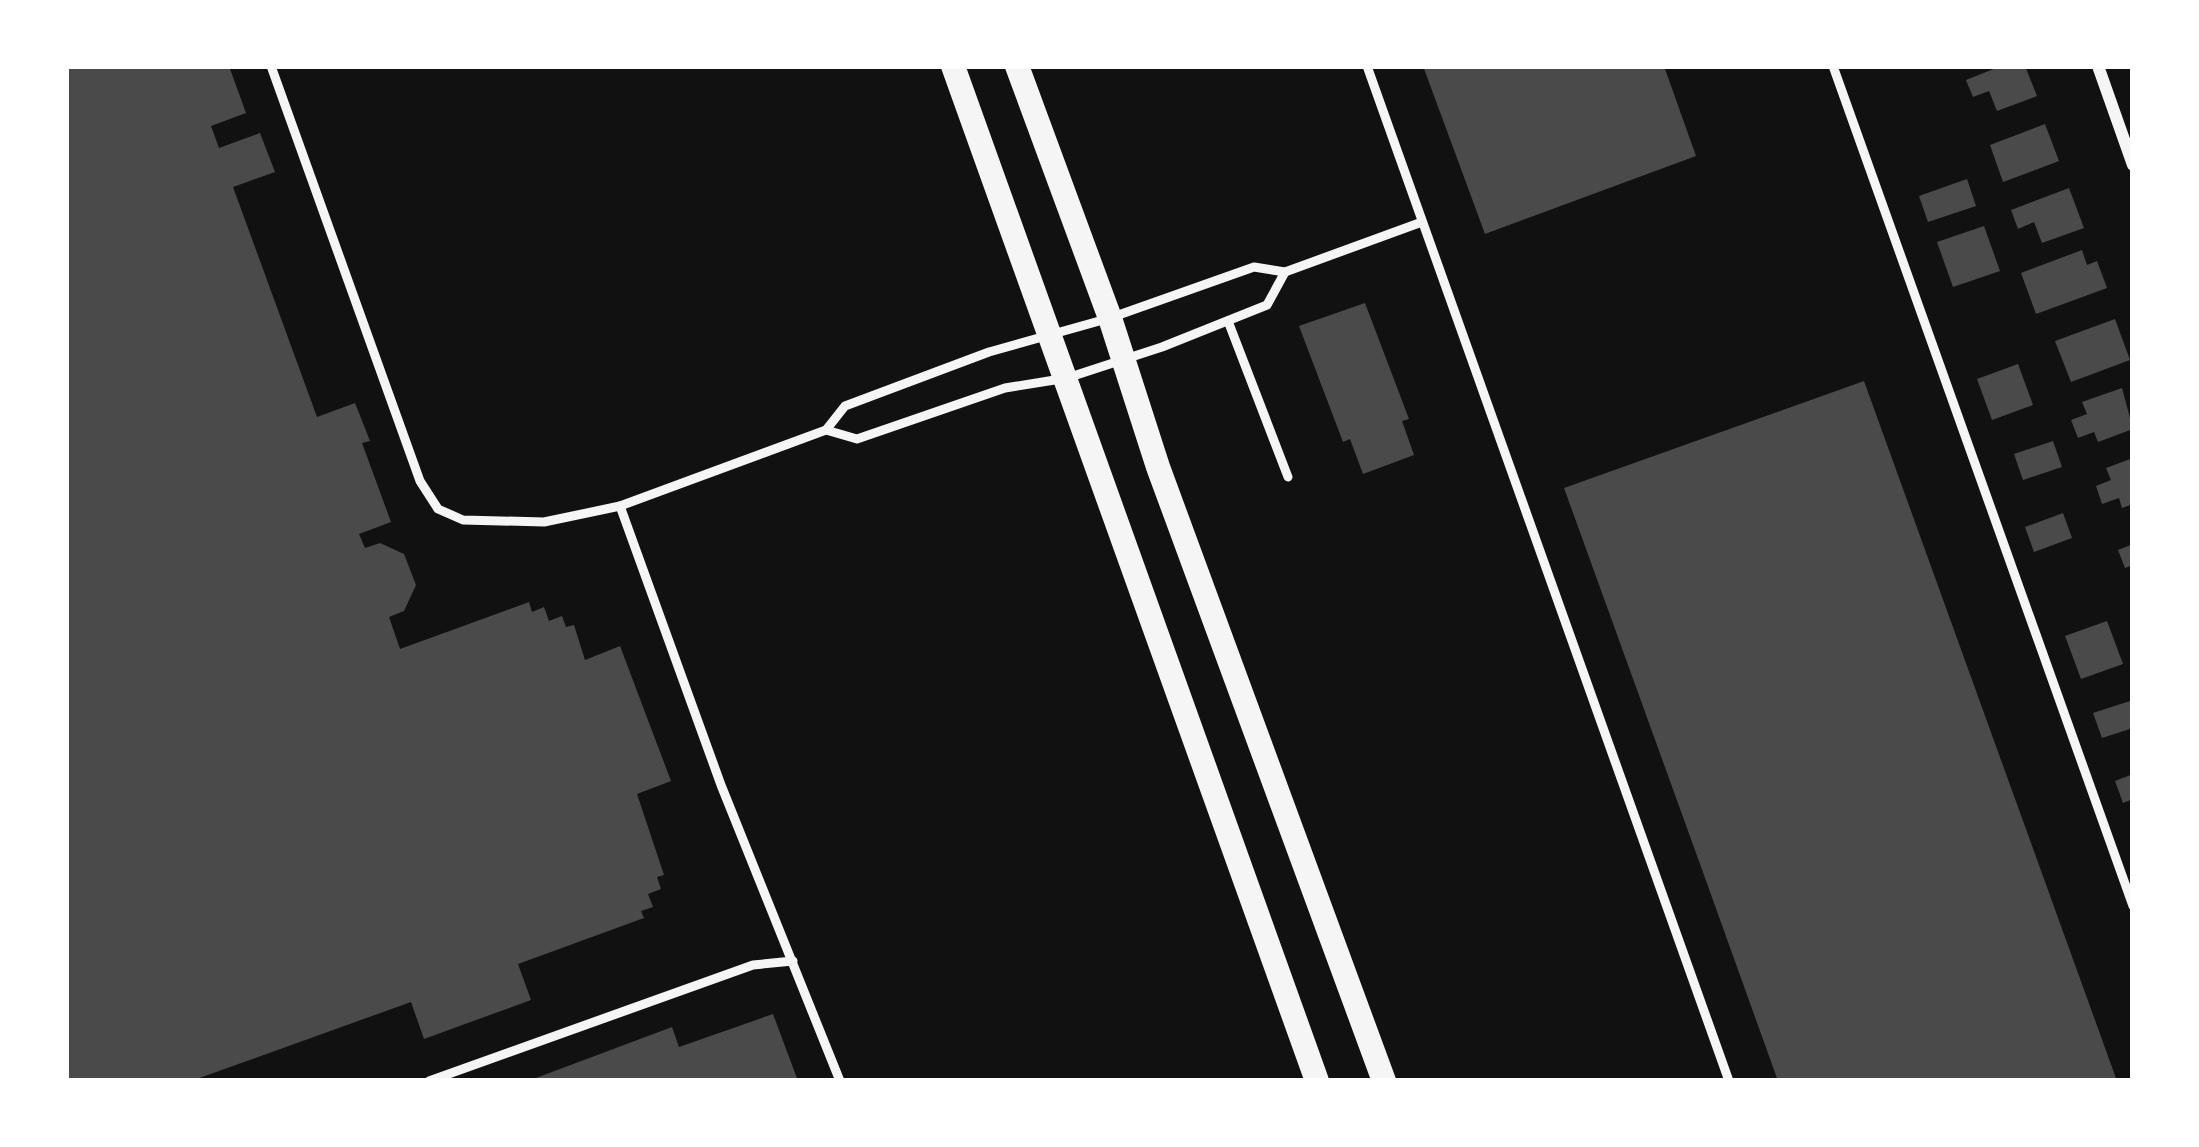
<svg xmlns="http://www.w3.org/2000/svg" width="2199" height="1147" viewBox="0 0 2199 1147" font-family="'Crimson Pro',serif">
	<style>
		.building { fill: #4a4a4a }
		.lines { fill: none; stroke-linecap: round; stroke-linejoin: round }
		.service { stroke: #f5f5f5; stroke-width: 9 }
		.minor { stroke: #f5f5f5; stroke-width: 12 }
		.secondary { stroke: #f5f5f5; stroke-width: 24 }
	</style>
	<rect width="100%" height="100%" fill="#111"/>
	<g class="building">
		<path d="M 66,66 L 229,66 L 246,113 L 211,126 L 219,148 L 260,133 L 275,172 L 233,187 L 317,417 L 355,403 L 370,441 L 362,443 L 391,522 L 359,534 L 365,548 L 380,543 L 404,554 L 416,585 L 404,611 L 389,617 L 400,649 L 529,602 L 532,612 L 544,607 L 549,621 L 562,616 L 566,627 L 574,625 L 585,660 L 620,646 L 671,781 L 637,794 L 664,875 L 657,877 L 661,889 L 648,894 L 653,907 L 641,911 L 644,918 L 518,964 L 531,1000 L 424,1039 L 411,1002 L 191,1081 L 66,1081 Z"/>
		<path d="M 1423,66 L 1664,66 L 1696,156 L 1485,234 Z"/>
		<path d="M 2001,66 L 2025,66 L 2037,96 L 1997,111 L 1989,91 L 1973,97 L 1966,80 Z"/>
		<path d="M 2045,124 L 2059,161 L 2003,182 L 1990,145 Z"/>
		<path d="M 1967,179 L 1976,206 L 1928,222 L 1919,196 Z"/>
		<path d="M 2069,188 L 2084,228 L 2042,243 L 2034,222 L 2018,229 L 2011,210 Z"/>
		<path d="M 1984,226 L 2000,271 L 1953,287 L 1937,242 Z"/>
		<path d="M 2082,250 L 2087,265 L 2097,261 L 2107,288 L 2036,314 L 2021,273 Z"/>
		<path d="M 1365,303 L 1409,419 L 1402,421 L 1414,455 L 1363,474 L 1350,439 L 1343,442 L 1299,326 Z"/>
		<path d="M 2115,319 L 2130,360 L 2071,382 L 2055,341 Z"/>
		<path d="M 2018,364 L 2033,405 L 1992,420 L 1977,379 Z"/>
		<path d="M 1864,381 L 2117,1081 L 1778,1081 L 1700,864 L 1564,488 Z"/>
		<path d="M 2122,388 L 2133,429 L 2098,442 L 2094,432 L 2078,438 L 2071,420 L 2087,414 L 2082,402 Z"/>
		<path d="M 2053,441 L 2062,467 L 2023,480 L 2014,454 Z"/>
		<path d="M 2133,458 L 2133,504 L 2122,508 L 2119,498 L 2102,504 L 2096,486 L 2111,480 L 2106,468 Z"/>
		<path d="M 2063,513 L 2072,538 L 2034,552 L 2025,527 Z"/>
		<path d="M 2133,544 L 2133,565 L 2125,568 L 2118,550 Z"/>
		<path d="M 2107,621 L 2123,664 L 2081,679 L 2065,636 Z"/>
		<path d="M 2133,700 L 2133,728 L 2102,738 L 2093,713 Z"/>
		<path d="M 2133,774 L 2133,799 L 2123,803 L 2115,781 Z"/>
		<path d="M 773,1014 L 798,1081 L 528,1081 L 672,1027 L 679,1047 Z"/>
	</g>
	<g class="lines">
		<g class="service">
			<path d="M 271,66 L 420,481 L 438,509 L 463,520 L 544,522 L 620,506 L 826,430 L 845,406 L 989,352 L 1110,318 L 1254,267 L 1285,272 L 1422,222"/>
			<path d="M 1367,66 L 1729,1081"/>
			<path d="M 1833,66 L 2133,906"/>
			<path d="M 1228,321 L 1288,477"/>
			<path d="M 826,430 L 857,439 L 1005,388 L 1067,378 L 1162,347 L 1267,305 L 1285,272"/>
			<path d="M 620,506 L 721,785 L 840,1081"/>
			<path d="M 429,1081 L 753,965 L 793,961"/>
		</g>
		<path class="minor" d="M 2098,66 L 2133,165"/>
		<g class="secondary">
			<path d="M 953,66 L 1317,1081"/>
			<path d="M 1017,66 L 1110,318 L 1158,467 L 1384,1081"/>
		</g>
	</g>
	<rect width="2199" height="1147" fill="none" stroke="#ffffff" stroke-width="138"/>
</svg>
